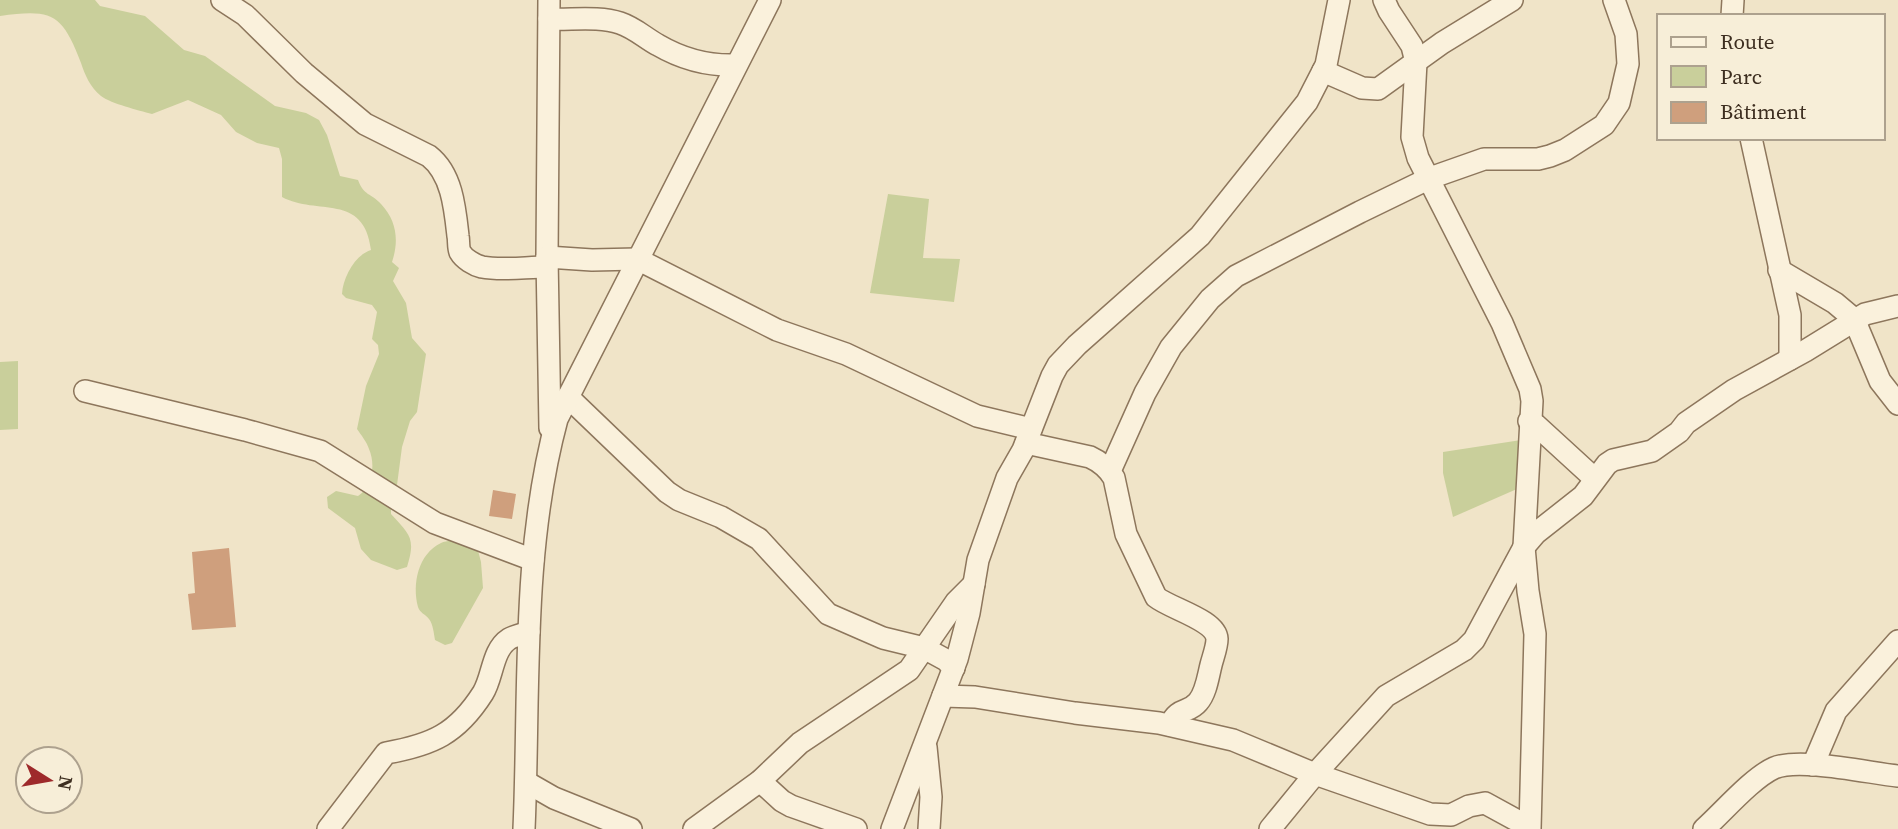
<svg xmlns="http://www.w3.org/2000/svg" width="1898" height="829" viewBox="0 0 1898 829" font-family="'Source Serif 4',serif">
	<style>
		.green { fill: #c9cf9b }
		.building { fill: #cf9f7d }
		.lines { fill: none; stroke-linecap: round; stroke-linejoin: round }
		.minor-casing { stroke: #8d765c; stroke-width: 24 }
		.minor { stroke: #faf1dc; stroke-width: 21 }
	</style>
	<rect width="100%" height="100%" fill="#f0e4c8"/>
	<g class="green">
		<path d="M 0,0 L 95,0 L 100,6 L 145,16 L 184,50 L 205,56 L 275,106 L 306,113 L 319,120 L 327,135 L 340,176 L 358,180 C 364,196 371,193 381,204 C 397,221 399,241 392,262 L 399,268 L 393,281 L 406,303 L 412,338 L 426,354 L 417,412 L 410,421 L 402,447 L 397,485 L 391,497 L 391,514 C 410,535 416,538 407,567 L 397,570 L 371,560 L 361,549 L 355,528 L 328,508 L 327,497 L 336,491 L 358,496 C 372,487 376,465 369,449 C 367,442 361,435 357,429 L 366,386 L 379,354 L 378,345 L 372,339 L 377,312 L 372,305 L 346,298 L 342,294 C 343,277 355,255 371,250 C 364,192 317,216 282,197 L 282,159 L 279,148 L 257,143 L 236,132 L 221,115 L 188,100 L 152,114 C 138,110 112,104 101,96 C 90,87 85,75 81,63 C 62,13 52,9 0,16 Z"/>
		<path d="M 888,194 L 929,199 L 923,258 L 960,259 L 954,302 L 870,293 Z"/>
		<path d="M 18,361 L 18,429 L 0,430 L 0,362 Z"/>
		<path d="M 1528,439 L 1526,485 L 1453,517 L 1443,473 L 1443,452 Z"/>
		<path d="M 462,540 L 476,543 L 481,562 L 483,588 L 452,643 L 445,645 L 435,640 C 434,634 433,624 429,619 C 425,614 420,613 418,607 C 412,584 418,554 441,543 C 447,540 455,541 462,540 Z"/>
	</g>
	<g class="building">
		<path d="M 493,490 L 516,494 L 512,519 L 489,516 Z"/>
		<path d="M 229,548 L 236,627 L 192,630 L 188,594 L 195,593 L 192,552 Z"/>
	</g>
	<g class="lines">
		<defs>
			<g id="minor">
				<path d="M 222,0 L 245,15 L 304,73 L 365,124 L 429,156 C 452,174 455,208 458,236 C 459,240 458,247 460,252 C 464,259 474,265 482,267 C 502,271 526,267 547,267"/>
				<path d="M 549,0 L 547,257 L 550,428"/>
				<path d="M 1384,0 L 1389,11 L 1412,46 L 1416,62 L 1412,137 L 1418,158 L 1502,323 L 1530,389 L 1532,401 L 1524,547 L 1528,591 L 1535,634 L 1530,829"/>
				<path d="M 1732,16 L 1733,0"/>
				<path d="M 549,19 C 572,20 599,16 620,23 C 635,28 645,38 658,45 C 682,59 708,66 736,65"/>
				<path d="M 1323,71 L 1362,88 L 1378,89 L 1442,43 L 1512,0"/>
				<path d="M 1751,138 L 1790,315 L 1790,359"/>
				<path d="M 547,257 L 592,260 L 637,259 L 777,330 L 846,354 L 977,416 L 1031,429"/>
				<path d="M 1779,270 L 1835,303 L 1854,319 L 1880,381 L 1898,404"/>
				<path d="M 85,391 L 245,430 L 320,451 L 435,523 L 533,560"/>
				<path d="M 568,397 L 667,492 L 679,500 L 721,517 L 759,539 L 828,614 L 883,638 L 924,648 L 946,660 L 954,668"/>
				<path d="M 1529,421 L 1536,425 L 1595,479"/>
				<path d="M 1026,443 L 1090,457 C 1101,462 1108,468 1114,478 L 1126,534 L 1156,597 C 1171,609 1216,620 1217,639 C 1217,647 1213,657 1211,665 C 1208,677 1206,693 1198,702 C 1188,714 1179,706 1170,725"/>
				<path d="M 1110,471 L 1145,393 L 1171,347 L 1210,299 L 1236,276 L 1360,212 L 1430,178 L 1484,159 L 1538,159 L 1550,156 L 1565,150 L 1604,125 L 1619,103 L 1628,64 L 1626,34 L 1614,0"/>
				<path d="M 943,696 L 975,697 L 1075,713 L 1159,723 L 1233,740 L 1315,774 L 1430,814 L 1451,815 L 1469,806 L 1485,803 L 1529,827"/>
				<path d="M 926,747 L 931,797 L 929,829"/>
				<path d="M 1813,765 L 1836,711 L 1898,641"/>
				<path d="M 760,781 L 782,801 L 791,806 L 856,829"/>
				<path d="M 526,782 L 554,798 L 631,829"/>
				<path d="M 328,829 L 386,753 C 432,745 457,734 483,693 C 493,677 492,650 509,639 C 514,636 523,634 529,632"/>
				<path d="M 524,829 C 530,693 521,552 557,419 L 770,0"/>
				<path d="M 694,829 L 760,781 L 800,743 L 909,670 L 956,602 L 974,584"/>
				<path d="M 892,829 L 957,659 L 969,613 L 978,560 L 1007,478 L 1023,450 L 1052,376 L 1058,365 L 1077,345 L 1200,236 L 1307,102 L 1326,65 L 1339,0"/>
				<path d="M 1270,829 L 1315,774 L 1386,696 L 1464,650 L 1474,640 L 1524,547 L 1536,533 L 1583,496 L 1607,464 L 1613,460 L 1652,451 L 1679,432 L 1686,423 L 1734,390 L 1805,351 L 1865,314 L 1898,306"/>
				<path d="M 1704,829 C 1723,812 1752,778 1774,768 C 1799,757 1869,773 1898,776"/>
			</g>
		</defs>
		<use href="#minor" class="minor-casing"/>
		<use href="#minor" class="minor"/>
	</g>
	<rect x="1657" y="14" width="228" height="126" fill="#f7eed8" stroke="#ada18e" stroke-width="2"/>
	<rect x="1671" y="37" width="35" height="10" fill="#faf1dc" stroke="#ada18e" stroke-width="2"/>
	<text x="1720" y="49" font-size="21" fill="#3d2e20">Route</text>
	<rect x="1671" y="66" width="35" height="21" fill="#c9cf9b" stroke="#ada18e" stroke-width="2"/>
	<text x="1720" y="84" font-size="21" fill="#3d2e20">Parc</text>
	<rect x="1671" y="102" width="35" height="21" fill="#cf9f7d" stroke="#ada18e" stroke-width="2"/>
	<text x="1720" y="119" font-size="21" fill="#3d2e20">Bâtiment</text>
	<g transform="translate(49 780) rotate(101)"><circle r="33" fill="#f7eed8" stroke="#ada18e" stroke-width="2"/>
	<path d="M0-5L12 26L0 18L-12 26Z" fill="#9e2a2b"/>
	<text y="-10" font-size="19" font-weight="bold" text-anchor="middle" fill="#3d2e20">N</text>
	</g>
</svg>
